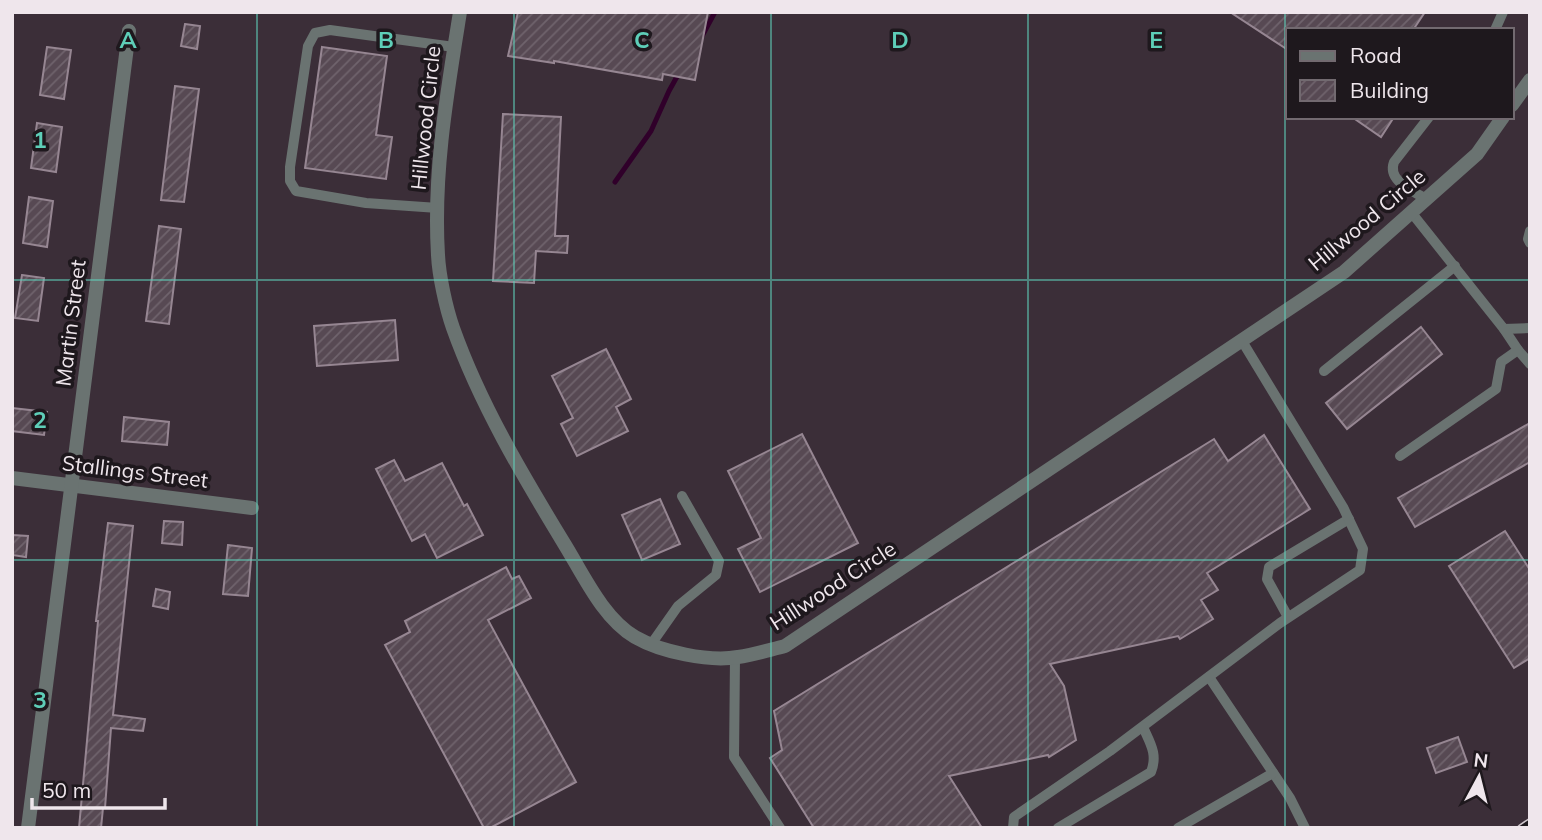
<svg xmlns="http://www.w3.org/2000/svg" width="1542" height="840" viewBox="0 0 1542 840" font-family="Mulish,sans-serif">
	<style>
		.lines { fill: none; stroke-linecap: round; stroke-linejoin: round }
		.stream { stroke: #30002a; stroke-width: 5 }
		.building { fill: url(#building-hatch); stroke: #968692; stroke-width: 2 }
		.service { stroke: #6a7371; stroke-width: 10 }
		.minor { stroke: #6a7371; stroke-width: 14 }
		.rail-casing { stroke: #d1c8ce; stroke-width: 8 }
		.rail { stroke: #1e181d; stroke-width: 5; stroke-dasharray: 16; stroke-linecap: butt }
		.grid { fill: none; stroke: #5eceb8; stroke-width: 2; stroke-opacity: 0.55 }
		.labels { text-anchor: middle; stroke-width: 7; stroke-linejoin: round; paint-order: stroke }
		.street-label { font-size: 21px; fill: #efe6ec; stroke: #1e181d }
		.grid-label { font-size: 23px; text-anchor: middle; font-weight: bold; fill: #5eceb8; stroke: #1e181d; stroke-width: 7; stroke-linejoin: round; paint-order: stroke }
	</style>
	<defs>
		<pattern id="building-hatch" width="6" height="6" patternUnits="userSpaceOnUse" patternTransform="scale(1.75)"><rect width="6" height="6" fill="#574953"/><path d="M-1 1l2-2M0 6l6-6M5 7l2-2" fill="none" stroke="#6f636c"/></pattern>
	</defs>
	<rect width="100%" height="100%" fill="#3b2e38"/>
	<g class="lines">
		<g class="stream">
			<path d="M 701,38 L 715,12"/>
			<path d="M 615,182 L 651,131 L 669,91 L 679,73"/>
		</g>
	</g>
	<g class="building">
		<path d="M 518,12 L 708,12 L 695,80 L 663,74 L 662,80 L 554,61 L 554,63 L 508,56 Z"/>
		<path d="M 1230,12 L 1425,12 L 1413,30 L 1288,30 L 1288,50 Z"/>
		<path d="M 185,24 L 200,26 L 197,49 L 181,46 Z"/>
		<path d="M 47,47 L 71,50 L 64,99 L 40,95 Z"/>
		<path d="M 322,47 L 387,56 L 376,135 L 392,137 L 386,179 L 305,168 Z"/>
		<path d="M 175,86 L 199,89 L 184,202 L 161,200 Z"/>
		<path d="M 503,114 L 561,117 L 555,236 L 568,236 L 567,253 L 536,251 L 534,283 L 493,281 Z"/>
		<path d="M 1352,117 L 1394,117 L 1381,137 Z"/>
		<path d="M 37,123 L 62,127 L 56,172 L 31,168 Z"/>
		<path d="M 29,197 L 53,201 L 47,247 L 23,243 Z"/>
		<path d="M 159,226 L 181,229 L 169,324 L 146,321 Z"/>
		<path d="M 22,275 L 44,278 L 38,321 L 15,318 Z"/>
		<path d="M 395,320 L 398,360 L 317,366 L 314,326 Z"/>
		<path d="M 1421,327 L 1442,354 L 1347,429 L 1326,403 Z"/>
		<path d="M 606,349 L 631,399 L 616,407 L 628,431 L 577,456 L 561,424 L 573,418 L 552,376 Z"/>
		<path d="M 12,408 L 47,412 L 44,435 L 12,431 Z"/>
		<path d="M 124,417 L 169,422 L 167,445 L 122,441 Z"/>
		<path d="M 1530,423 L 1530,462 L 1415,527 L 1398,498 Z"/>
		<path d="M 802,434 L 858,543 L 760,592 L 738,549 L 761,538 L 728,471 Z"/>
		<path d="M 1264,435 L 1310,509 L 1207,573 L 1218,590 L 1201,600 L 1213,619 L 1180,639 L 1178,636 L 1050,664 L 1064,686 L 1076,740 L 1049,757 L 1048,755 L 949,776 L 982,828 L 814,828 L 770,758 L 782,750 L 774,711 L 1214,439 L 1228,461 Z"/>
		<path d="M 394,460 L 405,481 L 442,463 L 464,506 L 467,504 L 483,535 L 437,558 L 425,534 L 412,541 L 376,469 Z"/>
		<path d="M 660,499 L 680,544 L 642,560 L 622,515 Z"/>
		<path d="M 164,521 L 183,522 L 182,545 L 162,543 Z"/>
		<path d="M 108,523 L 133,526 L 113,715 L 145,719 L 143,731 L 111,728 L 105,808 L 103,808 L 101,828 L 79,828 L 98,621 L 96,621 Z"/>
		<path d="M 1505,531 L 1530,570 L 1530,658 L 1514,668 L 1449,566 Z"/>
		<path d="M 12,535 L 28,536 L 26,557 L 12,555 Z"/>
		<path d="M 228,545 L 252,548 L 248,596 L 223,594 Z"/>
		<path d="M 506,567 L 512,579 L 519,576 L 531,598 L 488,620 L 576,782 L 490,828 L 484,828 L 385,645 L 410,632 L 405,621 Z"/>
		<path d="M 156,589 L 170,592 L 168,609 L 153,606 Z"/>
		<path d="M 1458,737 L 1467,762 L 1436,773 L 1427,748 Z"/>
	</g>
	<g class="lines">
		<g class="service">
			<path d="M 1495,30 L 1503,12"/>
			<path d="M 1426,199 C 1412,190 1387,181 1394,162 L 1429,117"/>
			<path d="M 438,208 L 366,203 L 296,191 L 290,181 L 290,167 L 308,46 L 315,33 L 330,30 L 454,47"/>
			<path d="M 1411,212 L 1504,329 L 1530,328"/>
			<path d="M 1530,231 L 1528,239 L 1530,243"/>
			<path d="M 1518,350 L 1530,364"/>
			<path d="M 1324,371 L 1455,266"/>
			<path d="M 1400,456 L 1496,389 L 1501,362 L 1518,350 L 1504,329"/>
			<path d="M 1288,617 L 1267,579 L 1269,567 L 1349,519"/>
			<path d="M 652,643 L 678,606 L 716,575 L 719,561 L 682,496"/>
			<path d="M 735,658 L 734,757 L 780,828"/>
			<path d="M 1209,677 L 1290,798 L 1305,828"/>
			<path d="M 1013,828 L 1014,817 L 1110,751 L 1280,623 L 1360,570 L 1363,549 L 1343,507 L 1242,341"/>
			<path d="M 1058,828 L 1151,772 C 1158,754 1150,743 1143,727"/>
			<path d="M 1178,828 L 1273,773"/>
		</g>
		<g class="minor">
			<path d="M 460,12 C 447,93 433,173 438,255 C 439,276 446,308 453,328 C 480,404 523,476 565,545 C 584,576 603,618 635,637 C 661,652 709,662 738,657 C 754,655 769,650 785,646 L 1344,272 L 1477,154 L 1503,117"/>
			<path d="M 1512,105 L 1530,80"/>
			<path d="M 12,478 L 252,508"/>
			<path d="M 28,828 L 129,31"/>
		</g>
		<defs>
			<path id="rail" d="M 1521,828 L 1530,822"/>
		</defs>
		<use href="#rail" class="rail-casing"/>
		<use href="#rail" class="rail"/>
	</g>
	<path class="grid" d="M 257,12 L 257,828M 514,12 L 514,828M 771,12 L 771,828M 1028,12 L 1028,828M 1285,12 L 1285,828M 12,280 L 1530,280M 12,560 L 1530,560"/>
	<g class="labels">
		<g class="street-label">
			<text transform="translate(426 118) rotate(-84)" y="7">Hillwood Circle</text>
			<text transform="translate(1367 220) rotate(-40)" y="7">Hillwood Circle</text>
			<text transform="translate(71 323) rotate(-83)" y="7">Martin Street</text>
			<text transform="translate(135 472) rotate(7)" y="7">Stallings Street</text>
			<text transform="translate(833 586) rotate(-33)" y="7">Hillwood Circle</text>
		</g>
	</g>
	<g class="grid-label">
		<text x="128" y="48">A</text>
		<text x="386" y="48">B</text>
		<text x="642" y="48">C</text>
		<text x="900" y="48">D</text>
		<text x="1156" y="48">E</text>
		<text x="40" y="148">1</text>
		<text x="40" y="428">2</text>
		<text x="40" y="708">3</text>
	</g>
	<rect width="1542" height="840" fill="none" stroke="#efe6ec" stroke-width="28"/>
	<rect x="1286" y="28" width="228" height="91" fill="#1e181d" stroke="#726a70" stroke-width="2"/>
	<rect x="1300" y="51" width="35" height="10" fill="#6a7371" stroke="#726a70" stroke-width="2"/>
	<text x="1350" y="63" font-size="21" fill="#efe6ec">Road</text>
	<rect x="1300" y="80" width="35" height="21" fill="url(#building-hatch)" stroke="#726a70" stroke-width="2"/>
	<text x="1350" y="98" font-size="21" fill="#efe6ec">Building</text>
	<g transform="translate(1479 777) rotate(7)" stroke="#1e181d" stroke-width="5" paint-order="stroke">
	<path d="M0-5L12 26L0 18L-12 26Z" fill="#efe6ec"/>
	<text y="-10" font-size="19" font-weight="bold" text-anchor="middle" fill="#efe6ec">N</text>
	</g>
	<path d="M32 798v10h133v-10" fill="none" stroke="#efe6ec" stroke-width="3.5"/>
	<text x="42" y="798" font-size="21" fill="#efe6ec" stroke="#1e181d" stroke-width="5" paint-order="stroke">50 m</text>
</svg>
